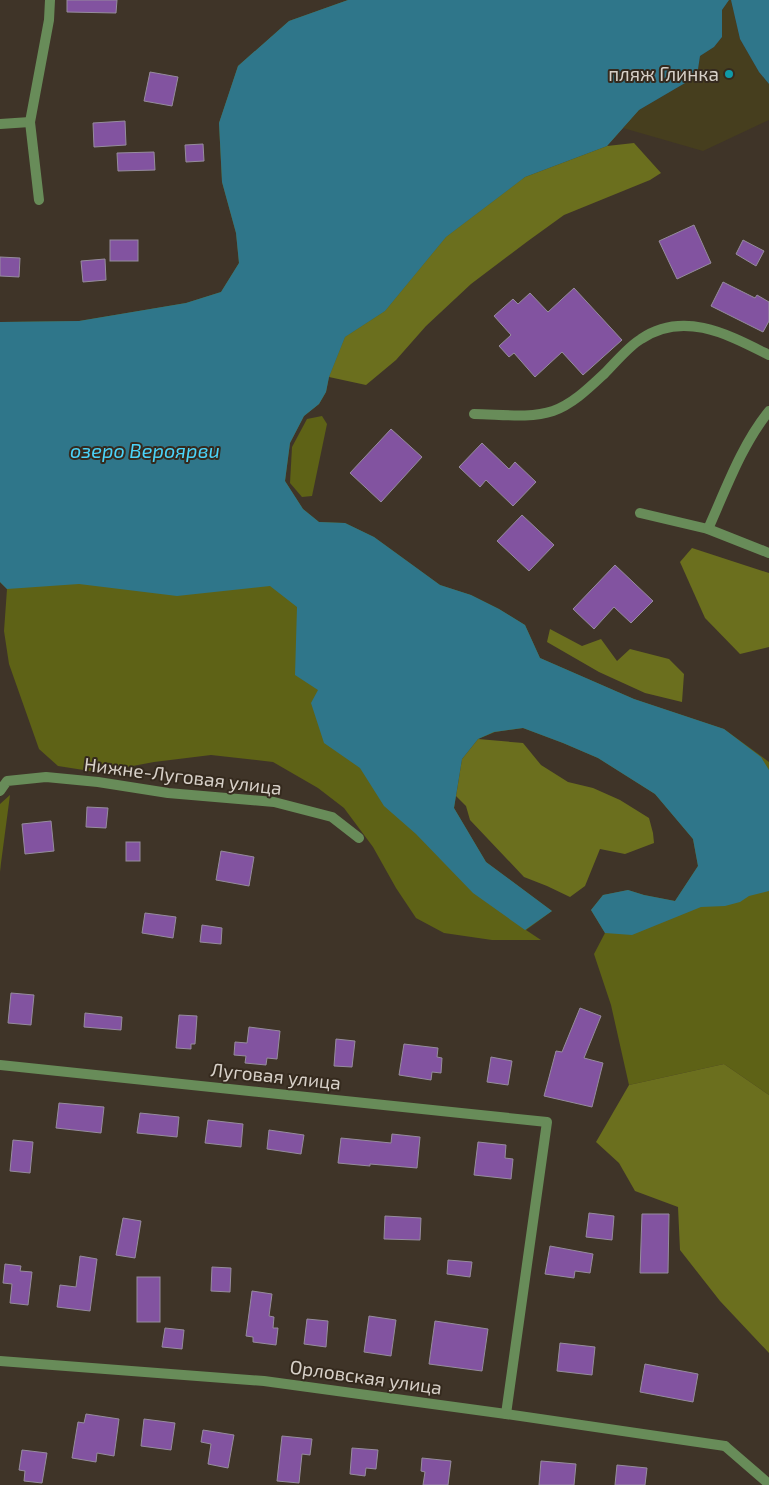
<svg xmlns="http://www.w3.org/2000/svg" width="769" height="1485" viewBox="0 0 769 1485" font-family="'Exo 2',sans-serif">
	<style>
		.green { fill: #5e6216 }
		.forest { fill: #6b6f1e }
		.sand { fill: #463e1e }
		.water { fill: #2f768a }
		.building { fill: #8253a0; stroke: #968c9d }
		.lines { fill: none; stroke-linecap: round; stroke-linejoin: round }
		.service { stroke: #688c59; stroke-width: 10 }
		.minor { stroke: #688c59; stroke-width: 10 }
		.culture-dot { fill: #0f9aa8; stroke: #352a1e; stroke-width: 2 }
		.labels { text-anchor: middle; stroke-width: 4; stroke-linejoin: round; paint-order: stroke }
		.poi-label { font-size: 19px; fill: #d7d0c8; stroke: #352a1e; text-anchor: end }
		.street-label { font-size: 19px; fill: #d7d0c8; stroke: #352a1e }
		.water-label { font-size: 20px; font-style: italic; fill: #4bd3f8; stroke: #352a1e }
	</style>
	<rect width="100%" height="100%" fill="#3f3428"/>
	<g class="green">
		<path d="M 348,0 L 729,0 L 639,110 L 607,146 L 525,177 L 329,377 L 326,392 L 319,404 L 304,416 L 290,443 L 285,481 L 303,509 L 319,522 L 345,523 L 374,537 L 440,585 L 471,595 L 499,609 L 525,625 L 540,658 L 634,699 L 724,729 L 769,762 L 769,1095 L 724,1064 L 629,1085 L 611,1005 L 594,954 L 605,933 L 591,910 L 603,895 L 628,890 L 644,895 L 675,901 L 698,866 L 693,839 L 655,794 L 598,758 L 563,743 L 523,728 L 495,732 L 478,739 L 462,759 L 454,808 L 486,862 L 552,911 L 526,930 L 541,940 L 492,940 L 444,933 L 416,918 L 396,888 L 373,847 L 344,808 L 318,788 L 273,762 L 211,755 L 154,762 L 122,768 L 90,771 L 58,766 L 39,749 L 9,664 L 4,631 L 7,589 L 0,582 L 0,322 L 79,321 L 186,303 L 221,292 L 239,263 L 236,233 L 222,182 L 219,123 L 238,66 L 289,21 Z"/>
		<path d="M 322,416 L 327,424 L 312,496 L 302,497 L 290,483 L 292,447 L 307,419 Z"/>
		<path d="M 10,795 L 1,863 L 0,872 L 0,804 Z"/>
	</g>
	<g class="forest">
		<path d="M 634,143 L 661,173 L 650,180 L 564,215 L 528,241 L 471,284 L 426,326 L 396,360 L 366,385 L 329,377 L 345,337 L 385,311 L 446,237 L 525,177 L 607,146 Z"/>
		<path d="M 692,548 L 769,573 L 769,647 L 740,654 L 705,618 L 680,562 Z"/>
		<path d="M 550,629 L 582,646 L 601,639 L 617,661 L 630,649 L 669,659 L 684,674 L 682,702 L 645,693 L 599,672 L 547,642 Z"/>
		<path d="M 478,739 L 523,743 L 541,765 L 568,782 L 593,788 L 620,800 L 649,818 L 653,833 L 654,843 L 625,854 L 600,849 L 585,886 L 570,897 L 547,886 L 524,877 L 470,820 L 466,806 L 456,796 L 462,759 Z"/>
		<path d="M 724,1064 L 769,1095 L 769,1353 L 720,1301 L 680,1250 L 678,1207 L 635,1191 L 619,1163 L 596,1142 L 629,1085 Z"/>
	</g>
	<path class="sand" d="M 729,0 L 731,0 L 740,39 L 759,72 L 769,84 L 769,120 L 703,151 L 623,128 L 639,110 L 697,76 L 700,56 L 714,47 L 722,37 L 722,10 Z"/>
	<g class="water">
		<path d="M 348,0 L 729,0 L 722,10 L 722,37 L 714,47 L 700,56 L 697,76 L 639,110 L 607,146 L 525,177 L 446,237 L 385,311 L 345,337 L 329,377 L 326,392 L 319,404 L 304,416 L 290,443 L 285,481 L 303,509 L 319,522 L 345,523 L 374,537 L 440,585 L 471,595 L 499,609 L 525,625 L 540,658 L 634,699 L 724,729 L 761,757 L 769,770 L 769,891 L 749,896 L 740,902 L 725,906 L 701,907 L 632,935 L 605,933 L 591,910 L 603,895 L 628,890 L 644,895 L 675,901 L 698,866 L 693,839 L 655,794 L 598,758 L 563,743 L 523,728 L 494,732 L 478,739 L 462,759 L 454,808 L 486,862 L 552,911 L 525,930 L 473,893 L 416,834 L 384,806 L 360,768 L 324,743 L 311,703 L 318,690 L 295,675 L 297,607 L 270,586 L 177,596 L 79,584 L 7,589 L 0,582 L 0,322 L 79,321 L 186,303 L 221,292 L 239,263 L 236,233 L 222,182 L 219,123 L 238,66 L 289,21 Z"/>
		<path d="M 731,0 L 769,0 L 769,84 L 759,72 L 740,39 Z"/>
	</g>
	<g class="building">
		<path d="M 67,0 L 117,0 L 116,13 L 67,12 Z"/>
		<path d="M 150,72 L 178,77 L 172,106 L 144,101 Z"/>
		<path d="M 125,121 L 126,145 L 94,147 L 93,123 Z"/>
		<path d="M 203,144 L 204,161 L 186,162 L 185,145 Z"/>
		<path d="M 154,152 L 155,170 L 118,171 L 117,153 Z"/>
		<path d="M 694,225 L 711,263 L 677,279 L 659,241 Z"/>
		<rect x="110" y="240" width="28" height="21"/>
		<path d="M 743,240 L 764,251 L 756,266 L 736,254 Z"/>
		<path d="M 0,257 L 20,258 L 19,277 L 0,276 Z"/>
		<path d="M 105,259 L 106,280 L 83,282 L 81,261 Z"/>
		<path d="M 723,282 L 755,298 L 757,295 L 769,302 L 769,321 L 763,332 L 711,306 Z"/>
		<path d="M 574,288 L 622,340 L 583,375 L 562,352 L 535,377 L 514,353 L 509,357 L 499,346 L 511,335 L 494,316 L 513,299 L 518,304 L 530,293 L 548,312 Z"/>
		<path d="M 391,429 L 422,457 L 381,502 L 350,473 Z"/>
		<path d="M 482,443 L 509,469 L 515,462 L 536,482 L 513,506 L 486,480 L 480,487 L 459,467 Z"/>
		<path d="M 522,515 L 554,545 L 529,571 L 497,541 Z"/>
		<path d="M 615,565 L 653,601 L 631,623 L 614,607 L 594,629 L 573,609 Z"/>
		<path d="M 87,807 L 108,808 L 106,828 L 86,827 Z"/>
		<path d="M 51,821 L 54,851 L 25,854 L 22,824 Z"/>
		<rect x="126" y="842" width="14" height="19"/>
		<path d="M 221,851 L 254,857 L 249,886 L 216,880 Z"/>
		<path d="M 145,913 L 176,917 L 173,938 L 142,933 Z"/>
		<path d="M 202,925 L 222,928 L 221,944 L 200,942 Z"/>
		<path d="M 11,993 L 34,995 L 31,1025 L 8,1023 Z"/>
		<path d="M 580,1008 L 601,1016 L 584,1058 L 603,1063 L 592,1107 L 544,1096 L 556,1051 L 562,1052 Z"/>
		<path d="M 85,1013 L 122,1017 L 121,1030 L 84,1027 Z"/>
		<path d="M 179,1015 L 197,1016 L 195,1044 L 191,1044 L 191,1049 L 176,1048 Z"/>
		<path d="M 249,1027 L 280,1031 L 277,1059 L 267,1058 L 266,1065 L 245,1063 L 246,1056 L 234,1055 L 235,1042 L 247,1043 Z"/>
		<path d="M 336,1039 L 355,1041 L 352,1067 L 334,1066 Z"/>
		<path d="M 404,1044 L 438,1048 L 437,1057 L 442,1058 L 441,1073 L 432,1072 L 431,1080 L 399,1075 Z"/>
		<path d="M 491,1057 L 512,1061 L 508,1085 L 487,1082 Z"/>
		<path d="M 59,1103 L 104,1107 L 101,1133 L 56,1128 Z"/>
		<path d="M 140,1113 L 179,1117 L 177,1137 L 137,1133 Z"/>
		<path d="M 208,1120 L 243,1124 L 241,1147 L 205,1143 Z"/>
		<path d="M 269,1130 L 304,1135 L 301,1154 L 267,1149 Z"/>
		<path d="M 392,1134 L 420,1137 L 417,1168 L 370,1164 L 370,1166 L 338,1163 L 341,1138 L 391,1143 Z"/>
		<path d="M 13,1140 L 33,1142 L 30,1173 L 10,1171 Z"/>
		<path d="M 478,1142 L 506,1145 L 505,1158 L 513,1159 L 511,1179 L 474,1175 Z"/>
		<path d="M 589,1213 L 614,1216 L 612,1240 L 586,1237 Z"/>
		<path d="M 642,1214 L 669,1214 L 668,1273 L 640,1273 Z"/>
		<path d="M 385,1216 L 421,1218 L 420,1240 L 384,1239 Z"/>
		<path d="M 123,1218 L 141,1221 L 135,1258 L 116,1255 Z"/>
		<path d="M 550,1246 L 593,1254 L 590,1273 L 575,1271 L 574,1278 L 545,1274 Z"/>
		<path d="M 80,1256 L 97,1259 L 90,1311 L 57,1307 L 60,1285 L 76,1287 Z"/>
		<path d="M 448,1260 L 472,1262 L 470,1277 L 447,1274 Z"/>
		<path d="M 5,1264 L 21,1266 L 20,1271 L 32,1272 L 28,1305 L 10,1303 L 12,1284 L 3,1283 Z"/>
		<path d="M 212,1267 L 231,1268 L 230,1292 L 211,1291 Z"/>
		<rect x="137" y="1277" width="23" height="45"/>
		<path d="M 252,1291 L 272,1294 L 269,1316 L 274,1317 L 273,1328 L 278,1328 L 276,1345 L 253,1342 L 253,1337 L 246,1336 Z"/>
		<path d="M 369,1316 L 396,1320 L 391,1356 L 364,1352 Z"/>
		<path d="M 307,1319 L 328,1321 L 326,1347 L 304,1344 Z"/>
		<path d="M 435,1321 L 488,1329 L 482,1371 L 429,1364 Z"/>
		<path d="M 165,1328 L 184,1330 L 182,1349 L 162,1347 Z"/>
		<path d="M 560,1343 L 595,1347 L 592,1375 L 557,1371 Z"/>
		<path d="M 645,1364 L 698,1374 L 693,1402 L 640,1392 Z"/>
		<path d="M 86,1414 L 119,1419 L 114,1456 L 97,1453 L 96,1462 L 72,1458 L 78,1422 L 84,1423 Z"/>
		<path d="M 144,1419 L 175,1423 L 171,1450 L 141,1446 Z"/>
		<path d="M 203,1430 L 234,1435 L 228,1468 L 208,1464 L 211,1444 L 201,1442 Z"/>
		<path d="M 282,1436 L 312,1439 L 310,1455 L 302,1454 L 299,1483 L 277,1481 Z"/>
		<path d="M 352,1448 L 378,1450 L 376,1469 L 366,1468 L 365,1476 L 350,1474 Z"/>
		<path d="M 22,1450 L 47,1453 L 42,1483 L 24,1481 L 25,1471 L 19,1470 Z"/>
		<path d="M 422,1458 L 451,1461 L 448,1485 L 423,1485 L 425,1472 L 421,1471 Z"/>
		<path d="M 541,1461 L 576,1464 L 574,1485 L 539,1485 Z"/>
		<path d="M 617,1465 L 647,1468 L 645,1485 L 615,1485 Z"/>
	</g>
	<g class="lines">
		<g class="service">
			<path d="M 474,414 C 498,414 530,419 553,411 C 573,404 590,387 605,373 C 615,363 629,346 641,339 C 684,310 729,335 769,355"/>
			<path d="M 640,513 L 708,529 L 769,553"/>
			<path d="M 708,529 C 726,489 741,446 769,411"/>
			<path d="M 725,1446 L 769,1484"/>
		</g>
		<g class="minor">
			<path d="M 0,124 L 30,122"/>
			<path d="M 39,200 L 30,122 L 49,20 L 50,0"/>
			<path d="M 0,791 L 7,781 L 46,777 L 98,782 L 168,793 L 274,802 L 332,817 L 359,838"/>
			<path d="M 0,1065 L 547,1122 L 506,1414"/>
			<path d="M 0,1361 L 264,1381 L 506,1414 L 725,1446"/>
		</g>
	</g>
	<circle class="culture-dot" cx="729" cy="74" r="5"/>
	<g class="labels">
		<g class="poi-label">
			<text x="719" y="81">пляж Глинка</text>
		</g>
		<g class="street-label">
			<text transform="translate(183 776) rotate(7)" y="7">Нижне-Луговая улица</text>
			<text transform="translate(276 1076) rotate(6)" y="7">Луговая улица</text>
			<text transform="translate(366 1377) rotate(8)" y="7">Орловская улица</text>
		</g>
		<g class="water-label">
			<text x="145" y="458">озеро Вероярви</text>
		</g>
	</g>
</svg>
